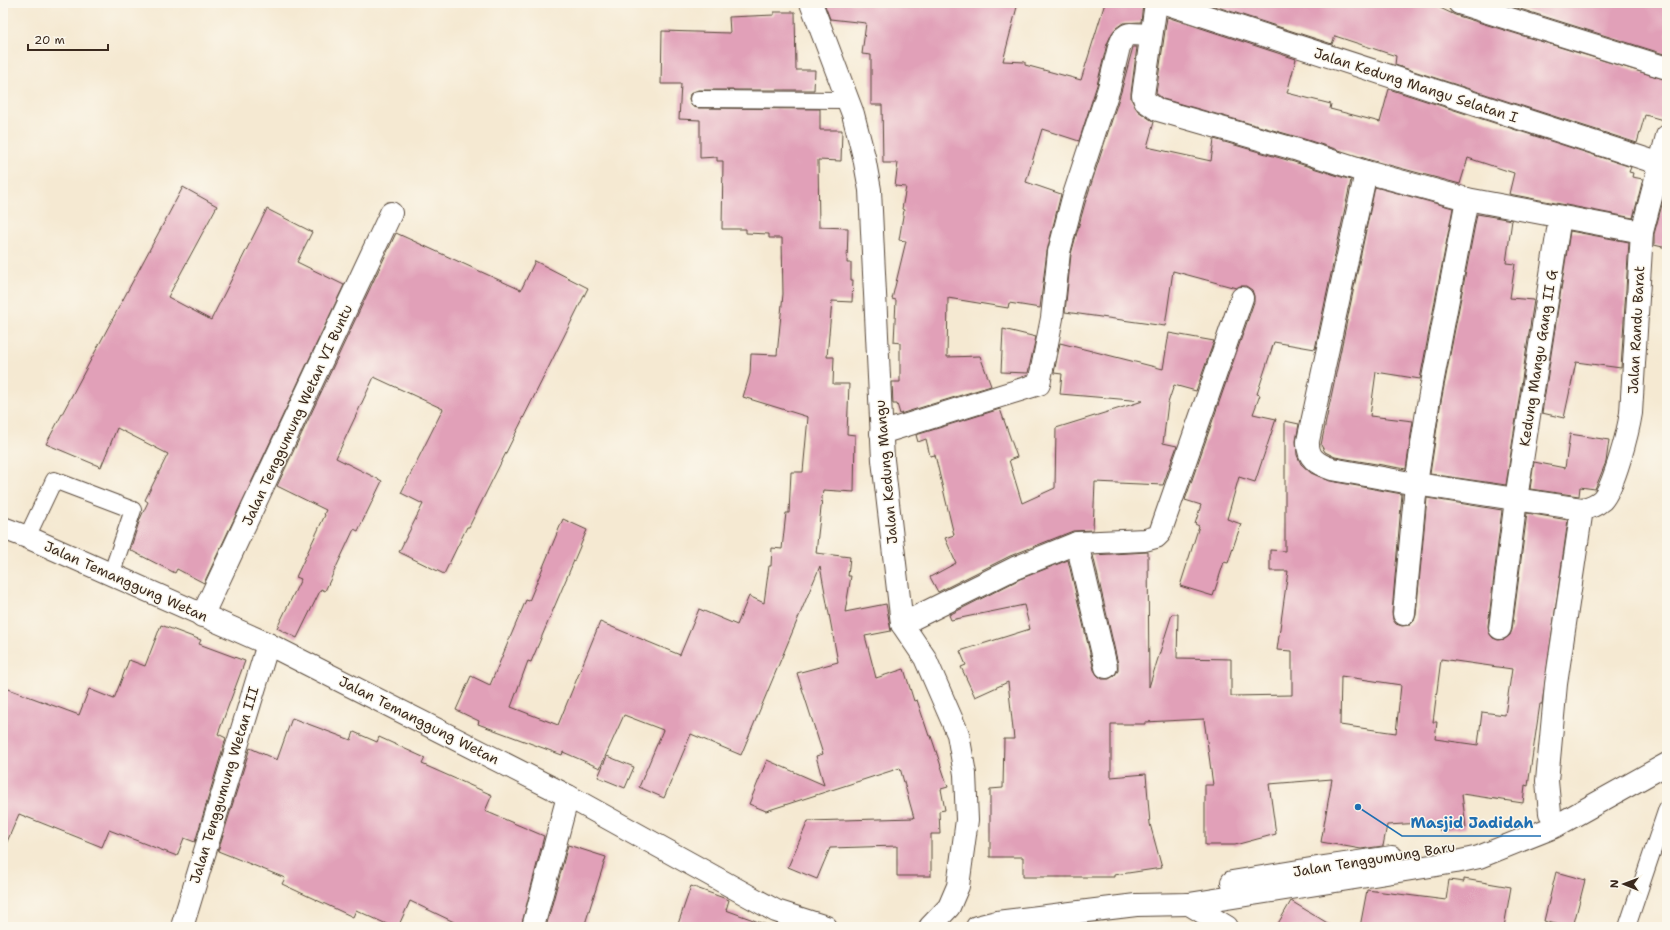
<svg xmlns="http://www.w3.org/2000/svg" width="1670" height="930" viewBox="0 0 1670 930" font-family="'Shantell Sans',sans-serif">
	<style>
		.building { fill: #e1a0b8; fill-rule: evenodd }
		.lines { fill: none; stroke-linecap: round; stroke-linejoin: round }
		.service-casing { stroke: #574739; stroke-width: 18 }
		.minor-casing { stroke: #574739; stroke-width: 24 }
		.tertiary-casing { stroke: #574739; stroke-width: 24 }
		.secondary-casing { stroke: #574739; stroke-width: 24 }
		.service { stroke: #fff; stroke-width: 16 }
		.minor { stroke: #fff; stroke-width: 22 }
		.tertiary { stroke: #fff; stroke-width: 22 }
		.secondary { stroke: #fff; stroke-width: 22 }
		.labels { text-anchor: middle; stroke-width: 3; stroke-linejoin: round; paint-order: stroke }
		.street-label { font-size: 14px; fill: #3b2a1e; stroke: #fbf7ec }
		.leader { fill: none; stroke: #1f6fb2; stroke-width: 1.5 }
		.callout-dot { fill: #1f6fb2; stroke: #fbf7ec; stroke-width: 1.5 }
		.callout-label { font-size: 15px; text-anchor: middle; font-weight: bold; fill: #1f6fb2; stroke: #fbf7ec; stroke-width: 3; stroke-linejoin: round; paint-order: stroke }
	</style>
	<rect width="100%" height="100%" fill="#fbf7ec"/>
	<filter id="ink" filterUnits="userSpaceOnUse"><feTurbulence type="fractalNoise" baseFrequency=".025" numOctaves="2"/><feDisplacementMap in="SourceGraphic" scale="8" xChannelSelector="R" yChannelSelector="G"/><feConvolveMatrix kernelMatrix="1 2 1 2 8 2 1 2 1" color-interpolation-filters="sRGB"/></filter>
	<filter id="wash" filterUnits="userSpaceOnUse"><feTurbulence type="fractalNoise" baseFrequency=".012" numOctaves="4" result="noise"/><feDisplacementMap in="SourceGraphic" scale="16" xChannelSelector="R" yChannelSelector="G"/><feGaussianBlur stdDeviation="0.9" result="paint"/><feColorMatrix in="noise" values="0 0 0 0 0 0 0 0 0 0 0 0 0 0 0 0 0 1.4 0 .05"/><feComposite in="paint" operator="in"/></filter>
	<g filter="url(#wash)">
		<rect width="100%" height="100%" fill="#f5e9d2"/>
		<g id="blocks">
			<g class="building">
				<path d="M 824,3 L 1018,3 L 1003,61 L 1025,62 L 1025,65 L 1081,80 L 1105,3 L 1143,3 L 1141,22 L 1123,23 L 1116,28 L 1112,33 L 1107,44 L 1097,85 L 1079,141 L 1042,129 L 1026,182 L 1061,194 L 1047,251 L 1040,308 L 1009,303 L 1008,308 L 948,298 L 947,357 L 980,356 L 991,386 L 900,414 L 897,404 L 893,404 L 892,382 L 900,382 L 900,343 L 894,342 L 896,300 L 892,299 L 906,241 L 899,240 L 904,210 L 902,209 L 906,187 L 895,186 L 898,163 L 883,163 L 882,105 L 871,105 L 871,55 L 862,54 L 866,23 L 830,19 Z"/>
				<path d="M 1205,3 L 1440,3 L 1438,7 L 1455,15 L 1667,80 L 1667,121 L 1645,115 L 1637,143 L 1395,65 L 1396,56 L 1335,36 L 1332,44 Z"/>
				<path d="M 1501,3 L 1667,3 L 1667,55 Z"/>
				<path d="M 774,12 L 795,12 L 796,70 L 815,70 L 814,90 L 698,90 L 690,94 L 689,99 L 693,107 L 698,108 L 820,109 L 820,130 L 842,130 L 841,161 L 818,160 L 819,227 L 848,228 L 847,263 L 851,263 L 851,280 L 853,280 L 852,302 L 832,301 L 827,357 L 834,357 L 833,384 L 849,384 L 847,434 L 855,435 L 854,492 L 823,490 L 816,553 L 850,557 L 848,576 L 851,576 L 845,612 L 886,604 L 891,631 L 865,636 L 876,678 L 904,669 L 914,701 L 917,700 L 929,736 L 931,736 L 948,787 L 941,789 L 945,810 L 939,811 L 940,834 L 931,834 L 931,876 L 897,876 L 897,846 L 830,848 L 817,879 L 788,867 L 808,821 L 914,818 L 900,768 L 766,811 L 749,804 L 767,760 L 824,785 L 816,756 L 823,754 L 797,673 L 838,662 L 820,566 L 741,755 L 691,734 L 664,798 L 639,787 L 663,730 L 624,715 L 600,768 L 563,752 L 562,755 L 478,724 L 479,721 L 456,710 L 471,676 L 490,685 L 526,600 L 529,601 L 563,519 L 587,530 L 531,662 L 528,661 L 511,707 L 558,725 L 600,622 L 680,655 L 699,609 L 737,625 L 749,596 L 764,603 L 769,566 L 771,566 L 772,548 L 782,549 L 786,513 L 789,513 L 791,472 L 803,472 L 808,417 L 743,397 L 750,374 L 751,354 L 777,355 L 783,294 L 782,238 L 769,238 L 769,234 L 746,233 L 746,229 L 722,229 L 723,161 L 717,161 L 717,157 L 700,158 L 700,120 L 679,119 L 681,84 L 661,84 L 662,31 L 730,33 L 729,17 L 774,15 Z"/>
				<path d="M 1167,17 L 1296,59 L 1287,93 L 1331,104 L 1330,109 L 1380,122 L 1389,89 L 1631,167 L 1629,172 L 1633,173 L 1632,177 L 1643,179 L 1633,218 L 1509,194 L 1514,173 L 1468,158 L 1460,184 L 1370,160 L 1301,138 L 1163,99 L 1156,93 Z"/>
				<path d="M 1133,47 L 1137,47 L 1131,93 L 1131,99 L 1138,111 L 1154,122 L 1147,147 L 1211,161 L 1214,139 L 1294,162 L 1351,180 L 1315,349 L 1274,342 L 1257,394 L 1260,395 L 1253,414 L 1276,419 L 1255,482 L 1239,477 L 1227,519 L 1241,524 L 1228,563 L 1224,562 L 1213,596 L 1180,586 L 1199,526 L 1195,524 L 1201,505 L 1185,500 L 1254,302 L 1254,296 L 1252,290 L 1246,286 L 1240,286 L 1236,288 L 1173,271 L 1165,326 L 1065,312 L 1071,254 L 1085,203 L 1121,92 Z"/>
				<path d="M 1667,186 L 1667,248 L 1654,245 L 1654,234 Z"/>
				<path d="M 183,187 L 217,206 L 168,297 L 211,320 L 267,209 L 312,232 L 297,262 L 344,285 L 204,583 L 177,569 L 175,573 L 130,550 L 140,519 L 148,502 L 145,500 L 168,454 L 117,428 L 101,467 L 46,444 Z"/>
				<path d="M 1375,187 L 1453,208 L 1420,379 L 1376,372 L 1370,416 L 1413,421 L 1406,469 L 1335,457 L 1325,452 L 1321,445 Z"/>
				<path d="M 1477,214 L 1512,220 L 1506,263 L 1515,264 L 1510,298 L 1534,300 L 1506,485 L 1430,474 L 1440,407 Z"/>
				<path d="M 1570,231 L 1629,242 L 1621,368 L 1576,362 L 1564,418 L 1542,413 Z"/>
				<path d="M 396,233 L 521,290 L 535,261 L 588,288 L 469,527 L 467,527 L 444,574 L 399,552 L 423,504 L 401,493 L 443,409 L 374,377 L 336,458 L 382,481 L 358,531 L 354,529 L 325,591 L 321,589 L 297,638 L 277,628 L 301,579 L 296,577 L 325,515 L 324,514 L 326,510 L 277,486 Z"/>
				<path d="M 1003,329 L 1036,337 L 1028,373 L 1001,372 Z"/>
				<path d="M 1169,333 L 1214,341 L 1196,391 L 1174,385 L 1168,403 L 1163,443 L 1177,446 L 1163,485 L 1095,482 L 1093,530 L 1073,531 L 1010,556 L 938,592 L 930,577 L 956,563 L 945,538 L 954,535 L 935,455 L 930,456 L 926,439 L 918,442 L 916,435 L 1000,409 L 1017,457 L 1009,460 L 1022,503 L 1055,488 L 1056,428 L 1143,401 L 1060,394 L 1062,374 L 1054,373 L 1060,343 L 1163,369 Z"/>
				<path d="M 1285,421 L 1299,424 L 1296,441 L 1297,455 L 1301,464 L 1311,473 L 1330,481 L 1402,494 L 1392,613 L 1393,620 L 1396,624 L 1402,626 L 1410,625 L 1414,621 L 1416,615 L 1427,498 L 1502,510 L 1488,626 L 1489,633 L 1493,638 L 1498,640 L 1505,639 L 1510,635 L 1512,630 L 1527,513 L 1568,520 L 1542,704 L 1540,704 L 1528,786 L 1525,785 L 1523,803 L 1462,794 L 1466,828 L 1440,831 L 1439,822 L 1387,825 L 1383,846 L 1361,849 L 1321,842 L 1332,779 L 1269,784 L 1276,834 L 1235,845 L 1205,845 L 1205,785 L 1213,785 L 1204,719 L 1145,722 L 1145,724 L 1111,724 L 1111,777 L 1146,774 L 1150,824 L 1162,868 L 1114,875 L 1114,877 L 1023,877 L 1023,857 L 990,857 L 990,789 L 1003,788 L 1004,739 L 1014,739 L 1008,682 L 975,697 L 961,667 L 966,665 L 960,651 L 1030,629 L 1024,605 L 951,620 L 949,615 L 1020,579 L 1068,560 L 1094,670 L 1097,675 L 1102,679 L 1109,679 L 1114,676 L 1118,671 L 1118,664 L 1093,555 L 1148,552 L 1149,687 L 1172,614 L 1178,614 L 1177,658 L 1231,659 L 1231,696 L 1292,695 L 1292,651 L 1277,650 L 1288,571 L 1270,571 L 1270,550 L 1285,551 ZM 1441,659 L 1512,669 L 1505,715 L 1482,712 L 1478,745 L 1435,739 L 1437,722 L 1433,722 ZM 1341,676 L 1401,685 L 1396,733 L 1340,725 Z"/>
				<path d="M 1570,434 L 1609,440 L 1606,462 L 1595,489 L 1580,487 L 1579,496 L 1530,489 L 1534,462 L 1565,468 Z"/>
				<path d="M 161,625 L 201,640 L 199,644 L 245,661 L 218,734 L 226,738 L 195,842 L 184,838 L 177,856 L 109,830 L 102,847 L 19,814 L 3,851 L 3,687 L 79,715 L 89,689 L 114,699 L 129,660 L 145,666 Z"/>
				<path d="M 292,718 L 351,740 L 354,732 L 377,742 L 379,737 L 425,758 L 422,764 L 492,795 L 485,811 L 544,836 L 521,927 L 452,927 L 454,922 L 410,901 L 398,927 L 393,927 L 356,910 L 353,917 L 282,884 L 285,878 L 218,851 L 250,748 L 277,760 Z"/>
				<path d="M 607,756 L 634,767 L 625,788 L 598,777 Z"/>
				<path d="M 568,845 L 606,857 L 584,927 L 546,927 Z"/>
				<path d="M 1556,872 L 1585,880 L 1573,927 L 1567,927 L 1544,921 Z"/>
				<path d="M 1464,879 L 1511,887 L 1504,927 L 1360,927 L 1367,890 L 1446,900 L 1449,880 L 1464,882 Z"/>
				<path d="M 691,886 L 729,900 L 726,910 L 767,925 L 766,927 L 677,927 Z"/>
				<path d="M 1291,901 L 1334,927 L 1276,927 Z"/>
			</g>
		</g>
	</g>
	<g filter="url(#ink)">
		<use href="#blocks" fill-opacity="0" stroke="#574739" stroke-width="1"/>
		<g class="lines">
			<defs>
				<g id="service">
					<path d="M 698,99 L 848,100"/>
					<path d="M 27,537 L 54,480 L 133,510 L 111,575"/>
					<path d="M 1627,927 L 1667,808"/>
				</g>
				<g id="minor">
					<path d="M 1156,3 L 1143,95 L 1145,101 L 1158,110 L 1298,150 L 1366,172 L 1467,199 L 1642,232"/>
					<path d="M 1165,3 L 1667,166"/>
					<path d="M 1459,3 L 1667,68"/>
					<path d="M 1366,172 L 1308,441 C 1307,458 1317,464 1332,469 L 1416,484 L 1582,509 C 1589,508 1596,505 1602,500 C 1614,487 1628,432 1631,413 L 1642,232 L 1667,136"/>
					<path d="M 881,433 L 1039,384 L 1052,318 L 1059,252 L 1073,198 L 1109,88 L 1119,47 L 1123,38 L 1127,35 L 1130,34 L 1151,35"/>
					<path d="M 1077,543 L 1106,667"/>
					<path d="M 1404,614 L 1416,484 L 1428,405 L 1467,199"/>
					<path d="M 202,616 L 391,213"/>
					<path d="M 902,624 L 1015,568 L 1077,543 L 1145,540 L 1156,537 L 1160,533 L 1242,298"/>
					<path d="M 1500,628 L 1516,499 L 1560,217"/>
					<path d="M 1550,813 L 1547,781 L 1556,684 L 1582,509"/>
					<path d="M 1189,904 L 1227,927"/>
					<path d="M 182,927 L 268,644"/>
					<path d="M 533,927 L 568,796"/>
				</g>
				<g id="tertiary">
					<path d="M 3,528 L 27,537 L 268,644 L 568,796 L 776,911 L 826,927"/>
					<path d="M 1232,882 L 1317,868 L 1392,857"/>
					<path d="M 977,927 L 997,922 L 1136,905 L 1189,904 L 1456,862 L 1479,857 L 1554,827 L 1667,764"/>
				</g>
				<path id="secondary" d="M 811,3 L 853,114 L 864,157 L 870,190 L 883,460 L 902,624 L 925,658 L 958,734 L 965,774 L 967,820 L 958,886 L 949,907 L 930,927"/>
			</defs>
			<use href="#service" class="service-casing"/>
			<use href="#minor" class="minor-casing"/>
			<use href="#tertiary" class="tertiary-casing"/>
			<use href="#secondary" class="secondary-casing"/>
			<use href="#service" class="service"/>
			<use href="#minor" class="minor"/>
			<use href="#tertiary" class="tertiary"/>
			<use href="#secondary" class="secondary"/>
		</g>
	</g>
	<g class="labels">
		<g class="street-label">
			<text transform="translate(1416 85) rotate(18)" y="5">Jalan Kedung Mangu Selatan I</text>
			<text transform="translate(1636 330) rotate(-87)" y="5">Jalan Randu Barat</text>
			<text transform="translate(1538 358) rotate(-81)" y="5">Kedung Mangu Gang II G</text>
			<text transform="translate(297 415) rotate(-65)" y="5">Jalan Tenggumung Wetan VI Buntu</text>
			<text transform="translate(886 472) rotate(-95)" y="5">Jalan Kedung Mangu</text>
			<text transform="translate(126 581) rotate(24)" y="5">Jalan Temanggung Wetan</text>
			<text transform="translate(419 720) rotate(27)" y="5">Jalan Temanggung Wetan</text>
			<text transform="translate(224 785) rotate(-73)" y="5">Jalan Tenggumung Wetan III</text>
			<text transform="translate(1374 859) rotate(-9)" y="5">Jalan Tenggumung Baru</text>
		</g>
	</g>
	<path class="leader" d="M1358 807L1402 836H1541"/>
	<circle class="callout-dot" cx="1358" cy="807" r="4"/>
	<g class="callout-label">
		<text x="1472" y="828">Masjid Jadidah</text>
	</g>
	<rect width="1670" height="930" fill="none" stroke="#fbf7ec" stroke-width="16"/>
	<g transform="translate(1624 884) rotate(271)" stroke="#fbf7ec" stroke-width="3" paint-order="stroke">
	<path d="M0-3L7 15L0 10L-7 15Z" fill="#3b2a1e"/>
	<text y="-6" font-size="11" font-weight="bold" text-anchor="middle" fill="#3b2a1e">N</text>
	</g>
	<path d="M28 44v6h80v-6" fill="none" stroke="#3b2a1e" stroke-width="2"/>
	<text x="34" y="44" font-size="12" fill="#3b2a1e" stroke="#fbf7ec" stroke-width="3" paint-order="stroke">20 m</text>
</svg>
